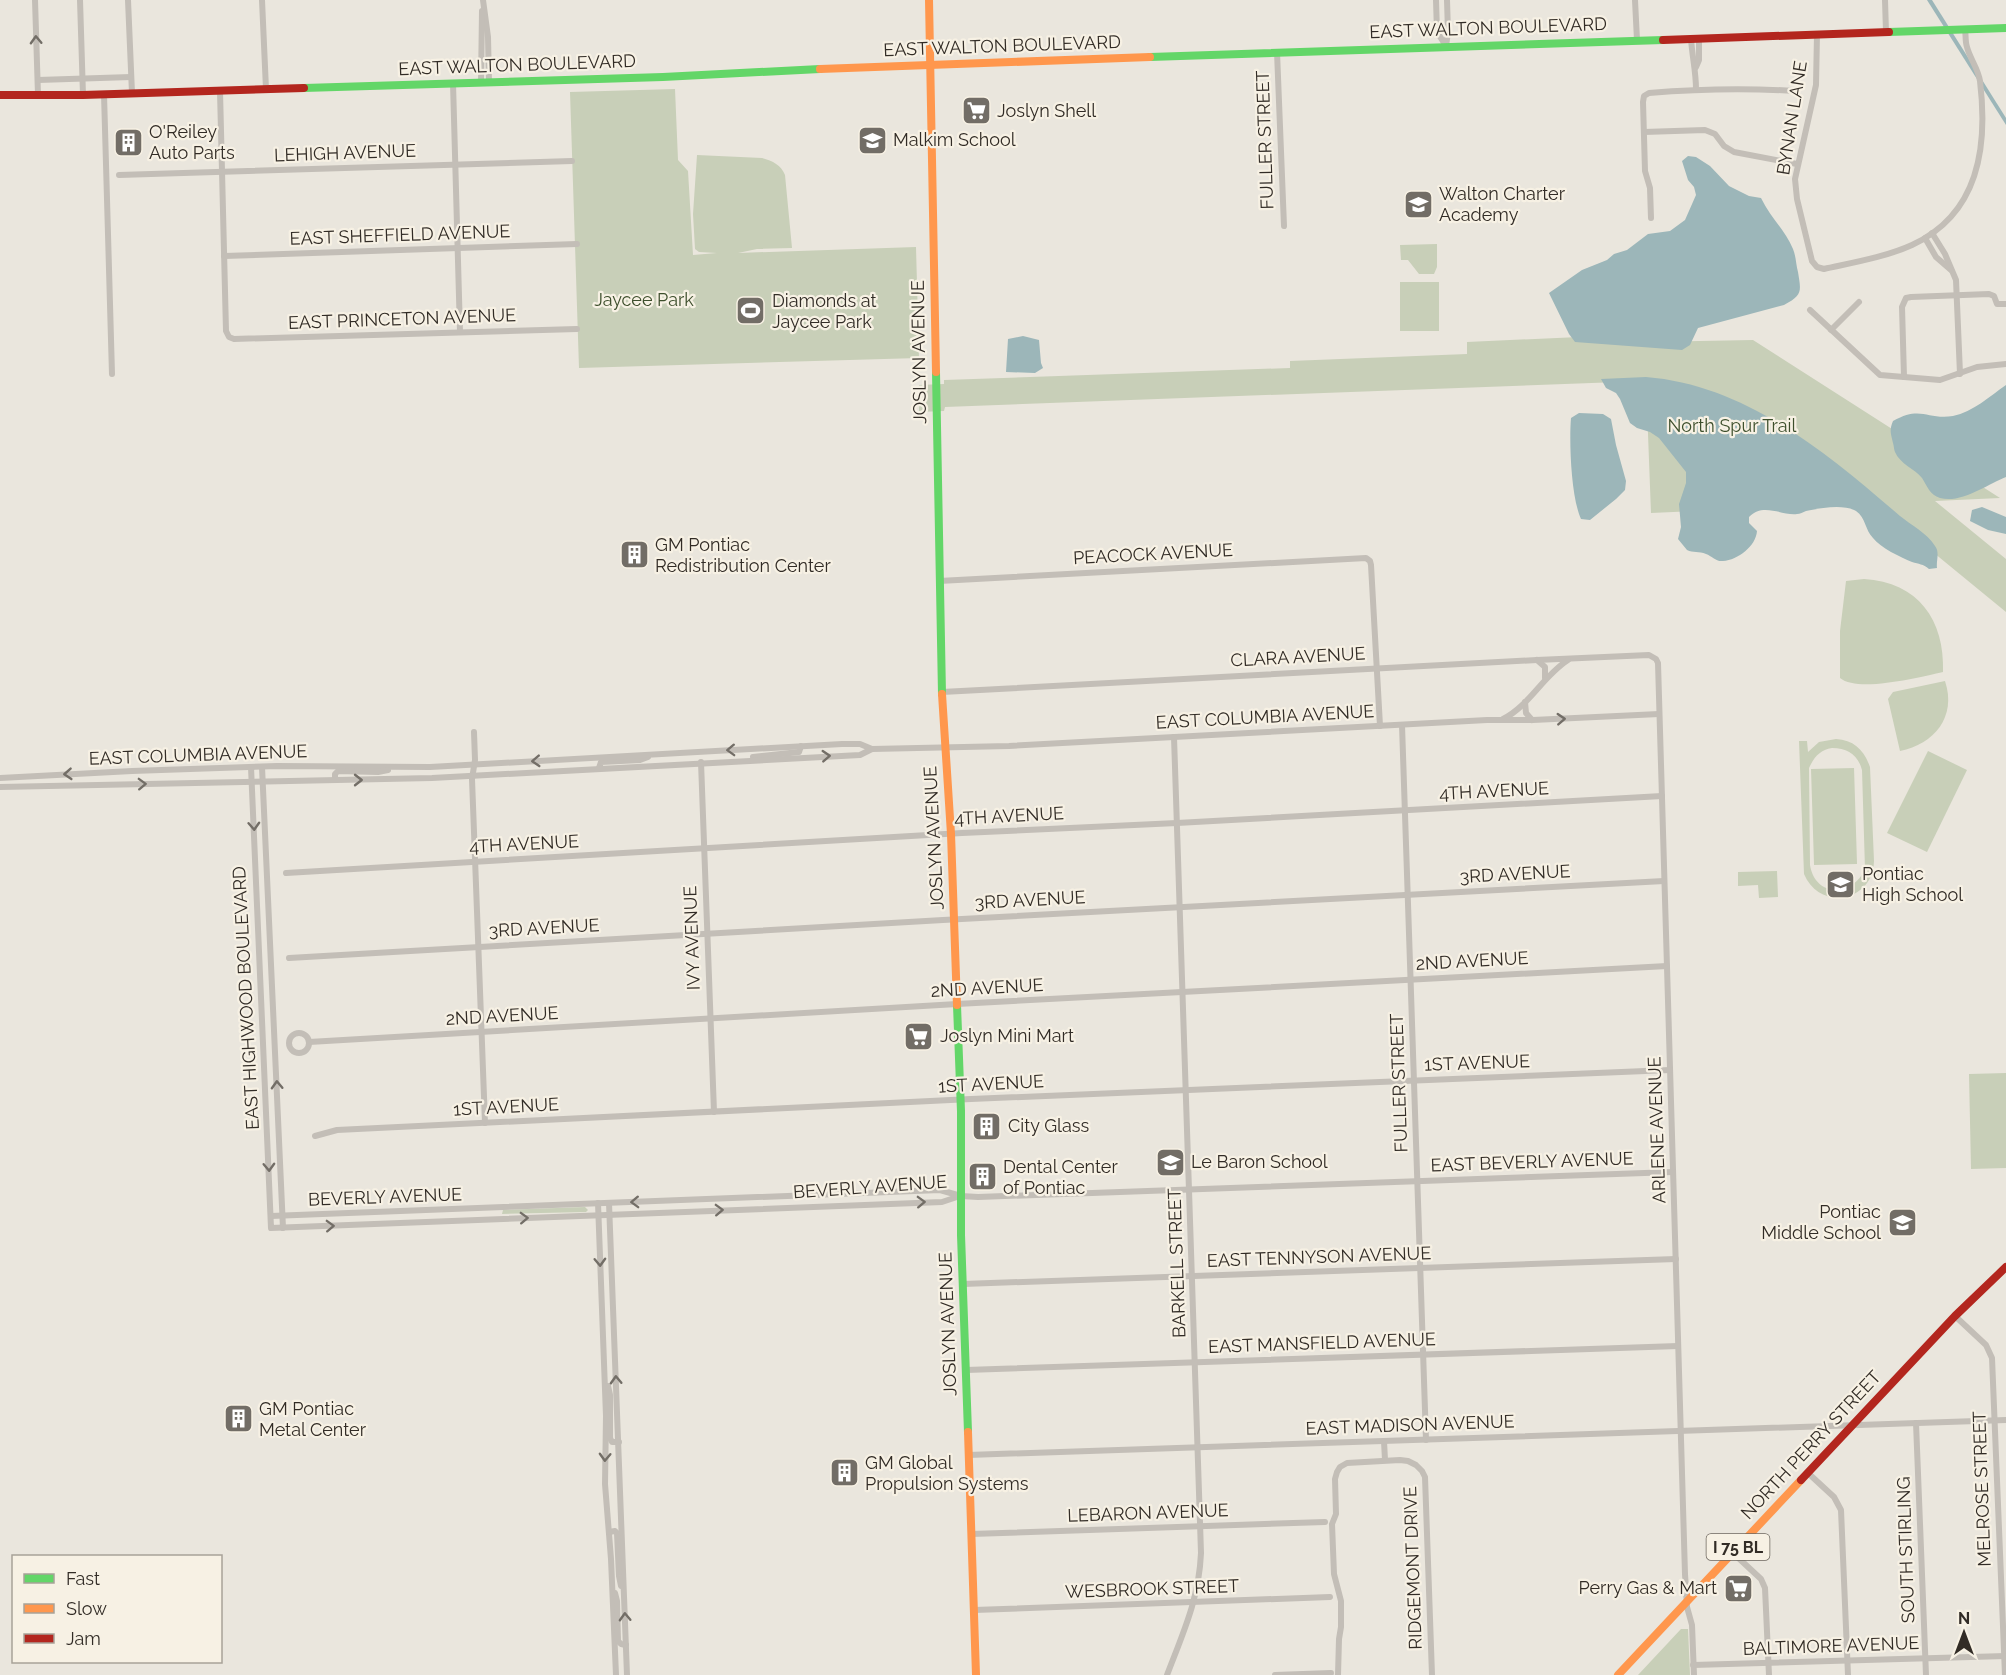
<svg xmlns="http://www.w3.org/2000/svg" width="2006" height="1675" viewBox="0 0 2006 1675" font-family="Raleway,sans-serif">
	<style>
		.green { fill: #c8cfb8; fill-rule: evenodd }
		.water { fill: #9cb6b9 }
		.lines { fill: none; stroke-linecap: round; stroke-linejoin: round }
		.street { stroke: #c3beb7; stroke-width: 6 }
		.fast { stroke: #63d668; stroke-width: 8 }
		.slow { stroke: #ff974d; stroke-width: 8 }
		.jam { stroke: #b3261e; stroke-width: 8 }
		.oneway { stroke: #736e67 }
		.labels { text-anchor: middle; stroke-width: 4.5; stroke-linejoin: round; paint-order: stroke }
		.shield { fill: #f7f1e4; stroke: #6d675f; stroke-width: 1.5 }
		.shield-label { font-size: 16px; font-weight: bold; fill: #322c26 }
		.street-label { font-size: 18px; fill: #322c26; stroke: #f7f1e4 }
		.poi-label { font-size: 18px; fill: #322c26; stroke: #f7f1e4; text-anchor: start }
		.park-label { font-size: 18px; fill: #3d4f2c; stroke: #f7f1e4 }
	</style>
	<rect width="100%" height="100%" fill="#eae6dd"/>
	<g class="green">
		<path d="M 675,89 L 678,160 L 688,171 L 693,255 L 717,253 L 699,252 L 695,249 L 693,214 L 697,155 L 762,158 C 773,161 781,165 785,175 L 792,248 L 757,249 L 738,253 L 916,247 L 919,358 L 579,368 L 570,92 Z"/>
		<path d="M 1437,244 L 1437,267 L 1434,274 L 1419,274 L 1408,260 L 1401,260 L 1400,245 Z"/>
		<rect x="1400" y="282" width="39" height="49"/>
		<path d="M 1645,334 L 1646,342 L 1753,340 L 2000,498 L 1935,501 L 2006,559 L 2006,612 L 1873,503 L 1651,513 L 1646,381 L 945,407 L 944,411 L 919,412 L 919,385 L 944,384 L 944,380 L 1290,368 L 1290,361 L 1467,354 L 1467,342 Z"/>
		<path d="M 1864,579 C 1918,582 1945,620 1943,672 C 1920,677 1858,693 1840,678 L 1840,631 L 1846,581 Z"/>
		<path d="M 1945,681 C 1957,717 1934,744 1900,751 L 1888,699 L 1893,692 Z"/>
		<path d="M 1836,739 C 1854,740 1864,750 1870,767 L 1874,861 C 1873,902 1820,912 1804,874 L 1799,741 L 1807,741 L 1808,752 L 1819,742 ZM 1832,748 C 1848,748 1858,755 1862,770 L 1865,869 C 1852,898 1815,897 1810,865 L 1809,768 C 1814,757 1820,750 1832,748 Z"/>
		<path d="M 1928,751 L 1967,770 L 1927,852 L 1887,833 Z"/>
		<path d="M 1854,768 L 1857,864 L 1814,865 L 1811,769 Z"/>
		<path d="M 1777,871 L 1778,897 L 1759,898 L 1758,885 L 1738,886 L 1738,872 Z"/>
		<path d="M 2006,1073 L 2006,1168 L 1971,1169 L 1969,1074 Z"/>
		<path d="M 585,1207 L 588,1210 L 586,1212 L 502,1214 L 503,1210 Z"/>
		<path d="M 1681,1629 L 1688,1629 L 1690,1675 L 1638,1675 Z"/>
	</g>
	<g class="water">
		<path d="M 1927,0 L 1932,0 L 2006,118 L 2006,125 Z"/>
		<path d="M 1688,156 L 1696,157 L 1710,166 L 1729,186 L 1749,196 L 1761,198 C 1770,217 1785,230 1793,249 C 1796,256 1796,265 1798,272 C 1801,291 1803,295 1784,305 L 1698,328 L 1690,345 L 1682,350 L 1575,342 L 1569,334 L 1549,293 L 1582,270 L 1607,260 L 1614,254 L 1627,250 L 1648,234 L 1670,231 L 1685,220 L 1696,195 L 1694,187 L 1688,180 L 1682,161 Z"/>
		<path d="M 1023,336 L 1039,340 L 1041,363 L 1043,368 L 1035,373 L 1006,372 L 1008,339 Z"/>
		<path d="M 1646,377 C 1746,385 1827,453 1900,516 C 1911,525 1927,533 1935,546 C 1940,552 1936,561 1937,568 L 1929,569 C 1923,564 1919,564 1912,562 C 1900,557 1881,548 1873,538 C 1865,530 1866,518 1856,511 C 1844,504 1820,508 1806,511 C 1803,512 1800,514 1797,514 C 1782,516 1763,502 1749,517 L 1749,523 L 1757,531 C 1756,546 1738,560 1723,561 C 1716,562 1712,556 1706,554 C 1699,551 1693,553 1687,550 L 1678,539 L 1681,527 L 1679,504 L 1686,483 L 1686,472 L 1659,438 L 1650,432 L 1637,428 L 1630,423 L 1620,399 L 1616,393 L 1606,388 L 1601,379 Z"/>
		<path d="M 2006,385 L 2006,477 C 1988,484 1961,504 1940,498 C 1930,495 1927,486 1922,478 C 1915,469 1900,464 1895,452 C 1894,450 1894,446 1893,443 C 1891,434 1889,430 1893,421 C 1921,405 1927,420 1953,416 C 1973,412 1990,396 2006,385 Z"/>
		<path d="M 1579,413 L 1603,414 L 1611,419 L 1616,445 L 1626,481 L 1625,490 L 1616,499 L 1590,520 L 1581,519 C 1571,497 1569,442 1571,418 Z"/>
		<path d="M 1982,507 L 2006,517 L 2006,534 L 1988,530 L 1970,521 L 1972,510 Z"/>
	</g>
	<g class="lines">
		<g class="street">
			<path d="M 35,0 L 38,95"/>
			<path d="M 80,0 L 83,95"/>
			<path d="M 128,0 L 132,93"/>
			<path d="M 262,0 L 266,89"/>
			<path d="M 483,0 L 488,37 L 489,82"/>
			<path d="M 1436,0 L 1437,32 L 1446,46"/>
			<path d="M 1635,0 L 1637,40"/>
			<path d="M 1885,0 L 1886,32"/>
			<path d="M 1817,34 L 1816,85 L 1795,179 L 1797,199 L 1812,261 L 1817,267 L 1824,269 C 1851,263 1886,257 1912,245 C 1979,214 1988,147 1980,81 C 1978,68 1970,59 1967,47 C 1965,42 1966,35 1965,29"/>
			<path d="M 1691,38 C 1692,56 1696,71 1696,89"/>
			<path d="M 1446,46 L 1448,32 L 1447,0"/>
			<path d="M 1277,52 L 1284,226"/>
			<path d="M 1696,67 L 1699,60 L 1699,38"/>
			<path d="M 38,80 L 131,77"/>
			<path d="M 453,83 L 460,332"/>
			<path d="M 481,83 L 482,11"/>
			<path d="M 220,91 L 226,331 L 229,337 L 234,339 L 577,329"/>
			<path d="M 104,94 L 112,374"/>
			<path d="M 1644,132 L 1705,130 L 1715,134 L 1724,146 L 1734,152 L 1797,164"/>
			<path d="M 119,175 L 572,161"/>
			<path d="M 1651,218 L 1650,188 L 1645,171 L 1643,102 L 1644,96 L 1649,93 C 1698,89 1746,88 1795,91"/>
			<path d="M 1932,233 L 1945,254 L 1956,280 L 1960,374"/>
			<path d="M 1925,238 L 1936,257 L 1951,270"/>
			<path d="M 224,256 L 577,244"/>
			<path d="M 1810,310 L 1880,375 L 1940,380 L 1977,367 L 2006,364"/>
			<path d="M 1831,330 L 1859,302"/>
			<path d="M 1904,377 L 1902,307 L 1906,298 L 1911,297 L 1989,294 L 1994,296 L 1997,304 L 2006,304"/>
			<path d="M 939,581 L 1366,558 L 1370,561 L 1371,565 L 1380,726"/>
			<path d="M 1537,660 L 1545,667 L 1545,678"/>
			<path d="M 942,692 L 1537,660 L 1649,655 L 1656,659 L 1658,663 L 1685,1574 L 1687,1607 L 1692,1625 L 1694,1675"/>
			<path d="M 1525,702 L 1526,713 L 1532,720"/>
			<path d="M 1503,719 C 1529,706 1543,676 1568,660"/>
			<path d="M 1402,725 L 1426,1440"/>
			<path d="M 474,732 L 475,760 L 472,779 L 485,1123"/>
			<path d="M 753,757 L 799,752 L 801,746"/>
			<path d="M 701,762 L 714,1112"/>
			<path d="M 251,767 L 271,1228 L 942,1202 L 960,1196"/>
			<path d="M 262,767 L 283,1228"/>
			<path d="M 599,768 L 601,762 L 640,760 L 648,757"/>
			<path d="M 0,778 L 132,771 L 277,766 L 430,767 L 842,744 L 860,744 L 872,749"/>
			<path d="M 335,780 L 335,774 L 338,771 L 378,772 L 388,770"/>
			<path d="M 0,787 L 432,778 L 860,755 L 872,749 L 1009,746 L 1487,720 L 1533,720 L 1659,714"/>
			<path d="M 286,873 L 962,833 L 1177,823 L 1662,796"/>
			<path d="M 289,958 L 943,920 L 1664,881"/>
			<circle cx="299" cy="1043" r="10"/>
			<path d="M 309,1042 L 957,1004 L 1667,966"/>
			<path d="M 315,1136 L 337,1130 L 971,1099 L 1670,1070"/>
			<path d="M 598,1203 L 606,1416 L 605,1484 L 611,1559 L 616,1675"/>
			<path d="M 609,1203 L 627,1675"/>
			<path d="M 271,1216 L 940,1190 L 961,1196 L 978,1197 L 1673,1172"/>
			<path d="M 963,1284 L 1676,1259"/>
			<path d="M 1955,1316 L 1986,1345 L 1992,1358 L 2005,1675"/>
			<path d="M 966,1370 L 1678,1346"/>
			<path d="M 608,1386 L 610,1395 L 610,1438 L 612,1442 L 619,1442"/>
			<path d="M 1916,1423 L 1926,1675"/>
			<path d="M 1384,1441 L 1385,1460"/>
			<path d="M 968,1455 L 2006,1420"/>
			<path d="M 1808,1473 L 1834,1497 L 1841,1510 L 1848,1675"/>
			<path d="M 609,1532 L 615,1531 L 617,1533 L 619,1576 L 621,1586"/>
			<path d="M 971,1534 L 1325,1522"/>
			<path d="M 1733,1553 L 1761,1579 L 1765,1588 L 1769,1675"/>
			<path d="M 615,1593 L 617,1601 L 618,1641 L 621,1644 L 626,1645"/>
			<path d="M 974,1610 L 1330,1597"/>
			<path d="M 1693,1665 L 2006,1656"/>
			<path d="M 1167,1675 C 1183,1633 1199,1599 1201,1553 L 1174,737"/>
			<path d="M 1275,1675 L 1331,1673"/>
			<path d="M 1338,1675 L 1339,1639 L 1341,1627 L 1341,1601 L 1334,1574 L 1332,1524 L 1336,1514 L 1335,1479 L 1337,1472 L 1340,1467 L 1347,1463 L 1400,1460 L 1408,1461 L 1416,1465 L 1422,1471 L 1425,1477 L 1432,1675"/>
		</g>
		<g class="fast">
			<path d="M 1889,32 L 2006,28"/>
			<path d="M 1150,57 L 1663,40"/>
			<path d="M 304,88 L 663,77 L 820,69"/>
			<path d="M 936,372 L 942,694"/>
			<path d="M 957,1005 L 961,1111 L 961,1235 L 968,1432"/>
		</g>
		<g class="slow">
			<path d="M 929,0 L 936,372"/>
			<path d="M 820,69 L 1150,57"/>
			<path d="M 942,694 L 951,834 L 957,1005"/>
			<path d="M 968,1432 L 976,1675"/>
			<path d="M 1618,1675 L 1801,1480"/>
		</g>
		<g class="jam">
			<path d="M 1663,40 L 1889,32"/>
			<path d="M 0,95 L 83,95 L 304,88"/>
			<path d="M 1801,1480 L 1955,1316 L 2006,1267"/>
		</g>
	</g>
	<defs><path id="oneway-chevron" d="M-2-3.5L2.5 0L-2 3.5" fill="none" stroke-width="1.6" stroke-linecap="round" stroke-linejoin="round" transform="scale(1.5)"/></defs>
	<g class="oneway">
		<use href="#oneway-chevron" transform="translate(36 40) rotate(-92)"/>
		<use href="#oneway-chevron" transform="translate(1561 719) rotate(-3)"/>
		<use href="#oneway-chevron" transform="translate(731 750) rotate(178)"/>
		<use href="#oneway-chevron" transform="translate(826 756) rotate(-3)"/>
		<use href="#oneway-chevron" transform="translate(536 761) rotate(177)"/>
		<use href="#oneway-chevron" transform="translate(68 774) rotate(176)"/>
		<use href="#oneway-chevron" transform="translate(358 780)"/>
		<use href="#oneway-chevron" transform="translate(142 784) rotate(-2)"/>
		<use href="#oneway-chevron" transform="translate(254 826) rotate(87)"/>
		<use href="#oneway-chevron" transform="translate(277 1085) rotate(-92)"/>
		<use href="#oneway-chevron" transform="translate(269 1167) rotate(88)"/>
		<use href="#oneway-chevron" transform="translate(635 1202) rotate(178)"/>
		<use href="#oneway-chevron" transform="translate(921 1202) rotate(-2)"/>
		<use href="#oneway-chevron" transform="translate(719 1210) rotate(-2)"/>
		<use href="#oneway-chevron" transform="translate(524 1218) rotate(-2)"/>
		<use href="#oneway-chevron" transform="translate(330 1226) rotate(-2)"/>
		<use href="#oneway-chevron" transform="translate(600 1262) rotate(88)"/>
		<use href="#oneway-chevron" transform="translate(616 1380) rotate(-92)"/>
		<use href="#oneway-chevron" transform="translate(605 1457) rotate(92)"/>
		<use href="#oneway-chevron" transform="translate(625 1617) rotate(-92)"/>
	</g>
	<defs>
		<symbol id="supermarket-square" viewBox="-11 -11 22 22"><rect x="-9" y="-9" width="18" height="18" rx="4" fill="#726d66" stroke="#f7f1e4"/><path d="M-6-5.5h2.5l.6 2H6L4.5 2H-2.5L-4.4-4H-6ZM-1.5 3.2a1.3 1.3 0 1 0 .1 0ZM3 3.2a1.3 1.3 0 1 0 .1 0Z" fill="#fff"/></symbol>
		<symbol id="school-square" viewBox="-11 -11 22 22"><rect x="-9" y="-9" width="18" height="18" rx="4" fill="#726d66" stroke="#f7f1e4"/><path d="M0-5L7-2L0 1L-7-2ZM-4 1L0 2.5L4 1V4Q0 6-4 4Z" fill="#fff"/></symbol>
		<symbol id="building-square" viewBox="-11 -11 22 22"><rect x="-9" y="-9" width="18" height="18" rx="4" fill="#726d66" stroke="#f7f1e4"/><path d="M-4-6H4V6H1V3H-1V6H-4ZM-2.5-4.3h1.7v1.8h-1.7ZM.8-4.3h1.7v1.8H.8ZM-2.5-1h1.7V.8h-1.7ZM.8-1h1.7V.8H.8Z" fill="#fff"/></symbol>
		<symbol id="stadium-square" viewBox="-11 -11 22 22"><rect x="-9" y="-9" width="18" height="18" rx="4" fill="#726d66" stroke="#f7f1e4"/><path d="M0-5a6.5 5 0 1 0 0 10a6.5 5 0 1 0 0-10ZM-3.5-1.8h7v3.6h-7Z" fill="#fff"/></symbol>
	</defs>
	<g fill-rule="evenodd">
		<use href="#supermarket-square" x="960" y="94" width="33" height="33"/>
		<use href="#school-square" x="856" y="124" width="33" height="33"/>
		<use href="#building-square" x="112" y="126" width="33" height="33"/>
		<use href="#school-square" x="1402" y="188" width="33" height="33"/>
		<use href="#stadium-square" x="734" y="294" width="33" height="33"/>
		<use href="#building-square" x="618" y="538" width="33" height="33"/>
		<use href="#school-square" x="1824" y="868" width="33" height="33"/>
		<use href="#supermarket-square" x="902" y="1020" width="33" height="33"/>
		<use href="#building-square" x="970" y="1110" width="33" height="33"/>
		<use href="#school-square" x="1154" y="1146" width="33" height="33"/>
		<use href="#building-square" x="966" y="1160" width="33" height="33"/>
		<use href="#school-square" x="1886" y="1206" width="33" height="33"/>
		<use href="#building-square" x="222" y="1402" width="33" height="33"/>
		<use href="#building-square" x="828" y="1456" width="33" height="33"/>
		<use href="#supermarket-square" x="1722" y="1572" width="33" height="33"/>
	</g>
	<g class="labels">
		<rect class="shield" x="1706.5" y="1534" width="63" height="26" rx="4.5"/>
		<g class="shield-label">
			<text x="1738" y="1553">I 75 BL</text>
		</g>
		<g class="street-label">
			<text transform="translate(1488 28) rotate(-2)" y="6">EAST WALTON BOULEVARD</text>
			<text transform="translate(1002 46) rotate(-2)" y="6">EAST WALTON BOULEVARD</text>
			<text transform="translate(517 65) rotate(-2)" y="6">EAST WALTON BOULEVARD</text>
			<text transform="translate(1792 118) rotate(-81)" y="6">BYNAN LANE</text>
			<text transform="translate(1265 140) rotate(-92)" y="6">FULLER STREET</text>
			<text transform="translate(345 153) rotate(-2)" y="6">LEHIGH AVENUE</text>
			<text transform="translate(400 235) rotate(-2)" y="6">EAST SHEFFIELD AVENUE</text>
			<text transform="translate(402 319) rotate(-2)" y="6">EAST PRINCETON AVENUE</text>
			<text transform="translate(919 352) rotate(-91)" y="6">JOSLYN AVENUE</text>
			<text transform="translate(1153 554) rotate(-3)" y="6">PEACOCK AVENUE</text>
			<text transform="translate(1298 657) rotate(-3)" y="6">CLARA AVENUE</text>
			<text transform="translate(1265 717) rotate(-3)" y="6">EAST COLUMBIA AVENUE</text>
			<text transform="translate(198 755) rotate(-2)" y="6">EAST COLUMBIA AVENUE</text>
			<text transform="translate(1494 791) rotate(-3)" y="6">4TH AVENUE</text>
			<text transform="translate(1009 816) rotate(-3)" y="6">4TH AVENUE</text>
			<text transform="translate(934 838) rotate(-93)" y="6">JOSLYN AVENUE</text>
			<text transform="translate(524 844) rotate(-3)" y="6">4TH AVENUE</text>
			<text transform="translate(1515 874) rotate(-3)" y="6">3RD AVENUE</text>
			<text transform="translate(1030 900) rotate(-3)" y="6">3RD AVENUE</text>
			<text transform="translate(544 928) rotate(-3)" y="6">3RD AVENUE</text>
			<text transform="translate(692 938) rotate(-92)" y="6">IVY AVENUE</text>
			<text transform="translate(1472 961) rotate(-3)" y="6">2ND AVENUE</text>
			<text transform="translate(987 988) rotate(-3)" y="6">2ND AVENUE</text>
			<text transform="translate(246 998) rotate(-93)" y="6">EAST HIGHWOOD BOULEVARD</text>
			<text transform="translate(502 1016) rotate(-3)" y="6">2ND AVENUE</text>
			<text transform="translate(1477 1063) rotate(-2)" y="6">1ST AVENUE</text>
			<text transform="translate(1399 1083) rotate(-92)" y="6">FULLER STREET</text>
			<text transform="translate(991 1084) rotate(-3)" y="6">1ST AVENUE</text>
			<text transform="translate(506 1107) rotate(-3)" y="6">1ST AVENUE</text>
			<text transform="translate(1657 1130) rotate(-92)" y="6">ARLENE AVENUE</text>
			<text transform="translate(1532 1162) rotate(-2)" y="6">EAST BEVERLY AVENUE</text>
			<text transform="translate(870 1187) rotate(-4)" y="6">BEVERLY AVENUE</text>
			<text transform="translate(385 1197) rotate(-2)" y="6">BEVERLY AVENUE</text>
			<text transform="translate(1319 1257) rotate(-2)" y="6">EAST TENNYSON AVENUE</text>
			<text transform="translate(1177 1263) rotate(-92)" y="6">BARKELL STREET</text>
			<text transform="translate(948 1324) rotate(-92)" y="6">JOSLYN AVENUE</text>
			<text transform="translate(1322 1343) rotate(-2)" y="6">EAST MANSFIELD AVENUE</text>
			<text transform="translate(1410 1425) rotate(-2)" y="6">EAST MADISON AVENUE</text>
			<text transform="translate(1811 1445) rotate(-47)" y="6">NORTH PERRY STREET</text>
			<text transform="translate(1982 1489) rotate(-92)" y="6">MELROSE STREET</text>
			<text transform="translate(1148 1513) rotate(-2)" y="6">LEBARON AVENUE</text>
			<text transform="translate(1906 1550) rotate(-92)" y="6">SOUTH STIRLING</text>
			<text transform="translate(1413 1568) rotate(-92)" y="6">RIDGEMONT DRIVE</text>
			<text transform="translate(1152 1589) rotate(-2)" y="6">WESBROOK STREET</text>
			<text transform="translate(1831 1646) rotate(-2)" y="6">BALTIMORE AVENUE</text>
		</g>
		<g class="poi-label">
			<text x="997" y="117">Joslyn Shell</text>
			<text x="149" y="138">O'Reiley<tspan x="149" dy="21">Auto Parts</tspan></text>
			<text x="893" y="146">Malkim School</text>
			<text x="1439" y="200">Walton Charter<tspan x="1439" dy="21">Academy</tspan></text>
			<text x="772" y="307">Diamonds at<tspan x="772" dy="21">Jaycee Park</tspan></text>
			<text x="655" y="551">GM Pontiac<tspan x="655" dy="21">Redistribution Center</tspan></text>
			<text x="1862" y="880">Pontiac<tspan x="1862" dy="21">High School</tspan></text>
			<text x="940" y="1042">Joslyn Mini Mart</text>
			<text x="1008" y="1132">City Glass</text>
			<text x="1191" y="1168">Le Baron School</text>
			<text x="1003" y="1173">Dental Center<tspan x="1003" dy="21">of Pontiac</tspan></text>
			<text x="1881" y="1218" text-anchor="end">Pontiac<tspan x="1881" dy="21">Middle School</tspan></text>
			<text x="259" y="1415">GM Pontiac<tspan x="259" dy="21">Metal Center</tspan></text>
			<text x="865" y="1469">GM Global<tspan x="865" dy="21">Propulsion Systems</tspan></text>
			<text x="1717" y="1594" text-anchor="end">Perry Gas &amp; Mart</text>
		</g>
		<g class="park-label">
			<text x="644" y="306">Jaycee Park</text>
			<text x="1732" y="432">North Spur Trail</text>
		</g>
	</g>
	<rect x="12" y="1555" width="210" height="108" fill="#f7f1e4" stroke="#a8a298" stroke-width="1.5"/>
	<rect x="24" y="1574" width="30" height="9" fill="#63d668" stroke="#a8a298" stroke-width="1.5"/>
	<text x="66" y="1585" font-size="18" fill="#322c26">Fast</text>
	<rect x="24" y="1604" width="30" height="9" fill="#ff974d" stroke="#a8a298" stroke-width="1.5"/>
	<text x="66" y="1615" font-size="18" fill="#322c26">Slow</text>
	<rect x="24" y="1634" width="30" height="9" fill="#b3261e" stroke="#a8a298" stroke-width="1.5"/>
	<text x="66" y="1645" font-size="18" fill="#322c26">Jam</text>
	<g transform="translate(1964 1633)" stroke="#f7f1e4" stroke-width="4.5" paint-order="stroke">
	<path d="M0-4.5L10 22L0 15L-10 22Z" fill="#322c26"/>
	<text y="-9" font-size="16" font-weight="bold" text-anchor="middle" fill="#322c26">N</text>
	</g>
</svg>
